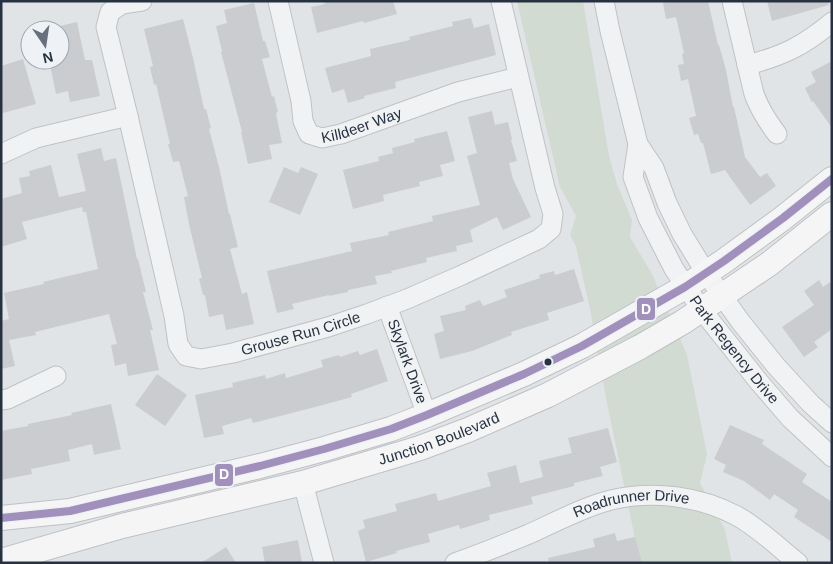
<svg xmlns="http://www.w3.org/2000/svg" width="833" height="564" viewBox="0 0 833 564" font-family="Helvetica,sans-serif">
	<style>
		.green { fill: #d2dbd1 }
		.building { fill: #cacccf }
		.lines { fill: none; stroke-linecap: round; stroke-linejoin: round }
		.minor-casing { stroke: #bfc2c5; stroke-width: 21 }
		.major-casing { stroke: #bdc1c5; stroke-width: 26 }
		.minor { stroke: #f1f2f3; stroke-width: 19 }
		.major { stroke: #f5f5f6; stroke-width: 24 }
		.bus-1-casing { stroke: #eef2f7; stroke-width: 11 }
		.bus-1 { stroke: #a190bb; stroke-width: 8 }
		.bus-dot { fill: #263242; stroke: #eef2f7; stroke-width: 2 }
		.labels { text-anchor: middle; stroke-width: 4; stroke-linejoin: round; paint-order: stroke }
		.street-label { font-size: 15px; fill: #263242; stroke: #eef2f7 }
		.line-badge { stroke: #eef2f7; stroke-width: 2 }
		.badge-label { font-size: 14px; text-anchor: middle; font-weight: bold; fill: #fff }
	</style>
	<rect width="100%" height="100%" fill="#e1e4e7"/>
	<path class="green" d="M 517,1 L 583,1 L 609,156 L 617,184 L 632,220 L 630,237 L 652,274 L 687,355 L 707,454 L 700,483 L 725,530 L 732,563 L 640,563 L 607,403 L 590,309 L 576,247 L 570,235 L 576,216 L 560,187 Z"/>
	<g class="building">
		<path d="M 324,1 L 393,1 L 397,14 L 364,23 L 363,21 L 317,33 L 311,7 L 325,4 Z"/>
		<path d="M 669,1 L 708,1 L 718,45 L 719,45 L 726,70 L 733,107 L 734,107 L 745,157 L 760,177 L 767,173 L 776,186 L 750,205 L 725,170 L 711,174 L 703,143 L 701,143 L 698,134 L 694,135 L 689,118 L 696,116 L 688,79 L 681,81 L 678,65 L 684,64 L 682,54 L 684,53 L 676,17 L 666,19 L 663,3 Z"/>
		<path d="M 767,1 L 828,1 L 829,5 L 772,21 Z"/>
		<path d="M 254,3 L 263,41 L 265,41 L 270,57 L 262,59 L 272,97 L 274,96 L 278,112 L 276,113 L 282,143 L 269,145 L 272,159 L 248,164 L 241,132 L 242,132 L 221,52 L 222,51 L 216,26 L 227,23 L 224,10 Z"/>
		<path d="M 471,18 L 474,28 L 489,24 L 496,55 L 395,82 L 396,88 L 364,96 L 365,98 L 348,103 L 344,89 L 332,93 L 325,68 L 371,56 L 370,49 L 410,40 L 409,37 L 453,26 L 452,22 Z"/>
		<path d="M 183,19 L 193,58 L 204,109 L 206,109 L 211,128 L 209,129 L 219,167 L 229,214 L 230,214 L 238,247 L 230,249 L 242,294 L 247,292 L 254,324 L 226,330 L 223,314 L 209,317 L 205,295 L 203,295 L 199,279 L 202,278 L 189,224 L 184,197 L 188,196 L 179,161 L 173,162 L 168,144 L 170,144 L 156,84 L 154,85 L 150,67 L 153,66 L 144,29 Z"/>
		<path d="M 77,22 L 85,60 L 92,60 L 100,96 L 70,102 L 68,91 L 56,94 L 49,60 L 60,60 L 60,26 Z"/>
		<path d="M 23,59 L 36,104 L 3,113 L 1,106 L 1,66 Z"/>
		<path d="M 832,61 L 832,128 L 813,101 L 812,102 L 805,88 L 816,82 L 811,72 Z"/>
		<path d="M 492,111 L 495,125 L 508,122 L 512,139 L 511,140 L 517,161 L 509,163 L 513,179 L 531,217 L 503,230 L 497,217 L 470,230 L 473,242 L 456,246 L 457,251 L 426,258 L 427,262 L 391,271 L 392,273 L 375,276 L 377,284 L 348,290 L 348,292 L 329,296 L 329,295 L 292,304 L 294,309 L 277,313 L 267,271 L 352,251 L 350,243 L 389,235 L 388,232 L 433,221 L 432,216 L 480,205 L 467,156 L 477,153 L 468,117 Z"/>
		<path d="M 447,131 L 455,161 L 440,165 L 443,176 L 419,182 L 420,186 L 383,195 L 384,201 L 353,209 L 343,170 L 379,161 L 378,157 L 393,153 L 392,148 L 415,142 L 414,139 Z"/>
		<path d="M 101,148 L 104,161 L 116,158 L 137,259 L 138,259 L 146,292 L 143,292 L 153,330 L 150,330 L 159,370 L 128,376 L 126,363 L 115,366 L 111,345 L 117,344 L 109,314 L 35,332 L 36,335 L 9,340 L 15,366 L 1,369 L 1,321 L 9,319 L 4,293 L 44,284 L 43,282 L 98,269 L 86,212 L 83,212 L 82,207 L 22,222 L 27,239 L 1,247 L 1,199 L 22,193 L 19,178 L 30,176 L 29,171 L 51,165 L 59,197 L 86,191 L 77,154 Z"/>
		<path d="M 284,167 L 298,173 L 301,167 L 318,174 L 300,215 L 269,202 Z"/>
		<path d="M 574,269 L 584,301 L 547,313 L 549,320 L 511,332 L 512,335 L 472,351 L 440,359 L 434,334 L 444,331 L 440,316 L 466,310 L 465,306 L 480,300 L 483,306 L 507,297 L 504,290 L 540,278 L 539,275 L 554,271 L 555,275 Z"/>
		<path d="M 819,280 L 823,287 L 832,281 L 832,329 L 814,342 L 818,347 L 804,357 L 782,327 L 814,305 L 804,291 Z"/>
		<path d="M 377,349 L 388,381 L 351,394 L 352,397 L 319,406 L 253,423 L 251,418 L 222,426 L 224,434 L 204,438 L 195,395 L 233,387 L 232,383 L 265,375 L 266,379 L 285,373 L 286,378 L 323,367 L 321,360 L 339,355 L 340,357 L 358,351 L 360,355 Z"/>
		<path d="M 157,374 L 187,395 L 165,426 L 135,405 Z"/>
		<path d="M 111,404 L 121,449 L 94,455 L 92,444 L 68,450 L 70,461 L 31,469 L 32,474 L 1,480 L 1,431 L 28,426 L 28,424 L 72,415 L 71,413 Z"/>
		<path d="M 730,425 L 764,440 L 762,444 L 807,474 L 802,482 L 832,502 L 832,542 L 794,517 L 798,510 L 774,494 L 770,500 L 744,481 L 723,472 L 726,465 L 714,459 Z"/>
		<path d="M 608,428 L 617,462 L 600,467 L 603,476 L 574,483 L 574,486 L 531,497 L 533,504 L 489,515 L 490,520 L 460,529 L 459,525 L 428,534 L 430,542 L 396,551 L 397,553 L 366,562 L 358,531 L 365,528 L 363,520 L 397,511 L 395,504 L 436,493 L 438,501 L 491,486 L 487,473 L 516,465 L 520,483 L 543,477 L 539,461 L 572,453 L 568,438 Z"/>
		<path d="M 615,533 L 617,541 L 635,537 L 642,563 L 549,563 L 548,558 L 595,547 L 593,539 Z"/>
		<path d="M 298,540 L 302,563 L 265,563 L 262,547 Z"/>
		<path d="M 226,547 L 236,563 L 201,563 Z"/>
	</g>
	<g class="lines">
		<defs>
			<g id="minor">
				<path id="s1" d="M 142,1 L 122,4 L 110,12 L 106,27 L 128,116 L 174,316 L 178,344 L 186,356 L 201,359 L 233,353 L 328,327 L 367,314 L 407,299 L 462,275 L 539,239 L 551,229 L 553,214 L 545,188 L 501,1"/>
				<path id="s2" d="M 278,1 L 301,101 L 303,121 L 309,134 L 322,138 L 341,134 L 458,92 L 518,77"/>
				<path d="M 604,1 L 610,31 L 638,144 L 654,168 L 667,203 L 682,234 L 706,273 L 740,321 L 776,366 L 811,404 L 832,423"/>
				<path d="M 732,1 L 754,94 C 760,110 767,121 777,134"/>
				<path d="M 747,65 C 783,56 803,46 832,22"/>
				<path id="s3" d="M 638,144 L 633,177 L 648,218 L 674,269 L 701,309 L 759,382 L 790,418 L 832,457"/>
				<path d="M 1,154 L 36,138 L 128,116"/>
				<path id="s4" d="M 387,306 L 427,415"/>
				<path d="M 1,400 L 8,399 L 56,376"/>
				<path d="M 303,483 L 324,563"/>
				<path id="s5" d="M 455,563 C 480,554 505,544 529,534 C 556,522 583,507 611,500 C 653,490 699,496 737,516 C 759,528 778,547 798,563"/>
			</g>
			<g id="major">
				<path d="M 1,518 L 70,511 L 260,466 L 324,449 L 391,429 L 427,415 L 524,374 L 582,346 L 624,322 L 685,287 L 724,261 L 783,218 L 832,179"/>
				<path id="s6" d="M 1,561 L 122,526 L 303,483 L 420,448 L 468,430 L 548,395 L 640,347 L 683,322 L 769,264 L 832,214"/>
			</g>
		</defs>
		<use href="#minor" class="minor-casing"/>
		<use href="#major" class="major-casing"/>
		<use href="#minor" class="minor"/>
		<use href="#major" class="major"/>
		<defs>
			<path id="bus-1" d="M 1,518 L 70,511 L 260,466 L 324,449 L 391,429 L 427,415 L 524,374 L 582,346 L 685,287 L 724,261 L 783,218 L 832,179"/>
		</defs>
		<use href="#bus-1" class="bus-1-casing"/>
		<use href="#bus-1" class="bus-1"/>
	</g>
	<circle class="bus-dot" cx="548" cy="362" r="4.5"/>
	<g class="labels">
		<g class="street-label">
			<text dy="5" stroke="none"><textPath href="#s2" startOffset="192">Killdeer Way</textPath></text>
			<text dy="5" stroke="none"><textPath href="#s1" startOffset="508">Grouse Run Circle</textPath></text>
			<text dy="5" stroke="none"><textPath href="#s3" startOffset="235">Park Regency Drive</textPath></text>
			<text dy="5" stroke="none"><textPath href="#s4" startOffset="59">Skylark Drive</textPath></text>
			<text dy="5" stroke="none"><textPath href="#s6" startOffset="455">Junction Boulevard</textPath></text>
			<text dy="5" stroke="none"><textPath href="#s5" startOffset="188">Roadrunner Drive</textPath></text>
		</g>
	</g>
	<g class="line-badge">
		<rect x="636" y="297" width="20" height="24" rx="5" fill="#a190bb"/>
		<rect x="214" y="463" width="20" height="24" rx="5" fill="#a190bb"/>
	</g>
	<g class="badge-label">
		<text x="646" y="314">D</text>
		<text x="224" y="479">D</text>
	</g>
	<rect width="833" height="564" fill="none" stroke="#263242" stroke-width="5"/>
	<g transform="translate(45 45) rotate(167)"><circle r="24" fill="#eef2f7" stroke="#9ea5af"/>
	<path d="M0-4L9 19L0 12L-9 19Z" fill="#67707c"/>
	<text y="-8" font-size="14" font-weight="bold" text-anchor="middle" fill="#263242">N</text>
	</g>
</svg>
